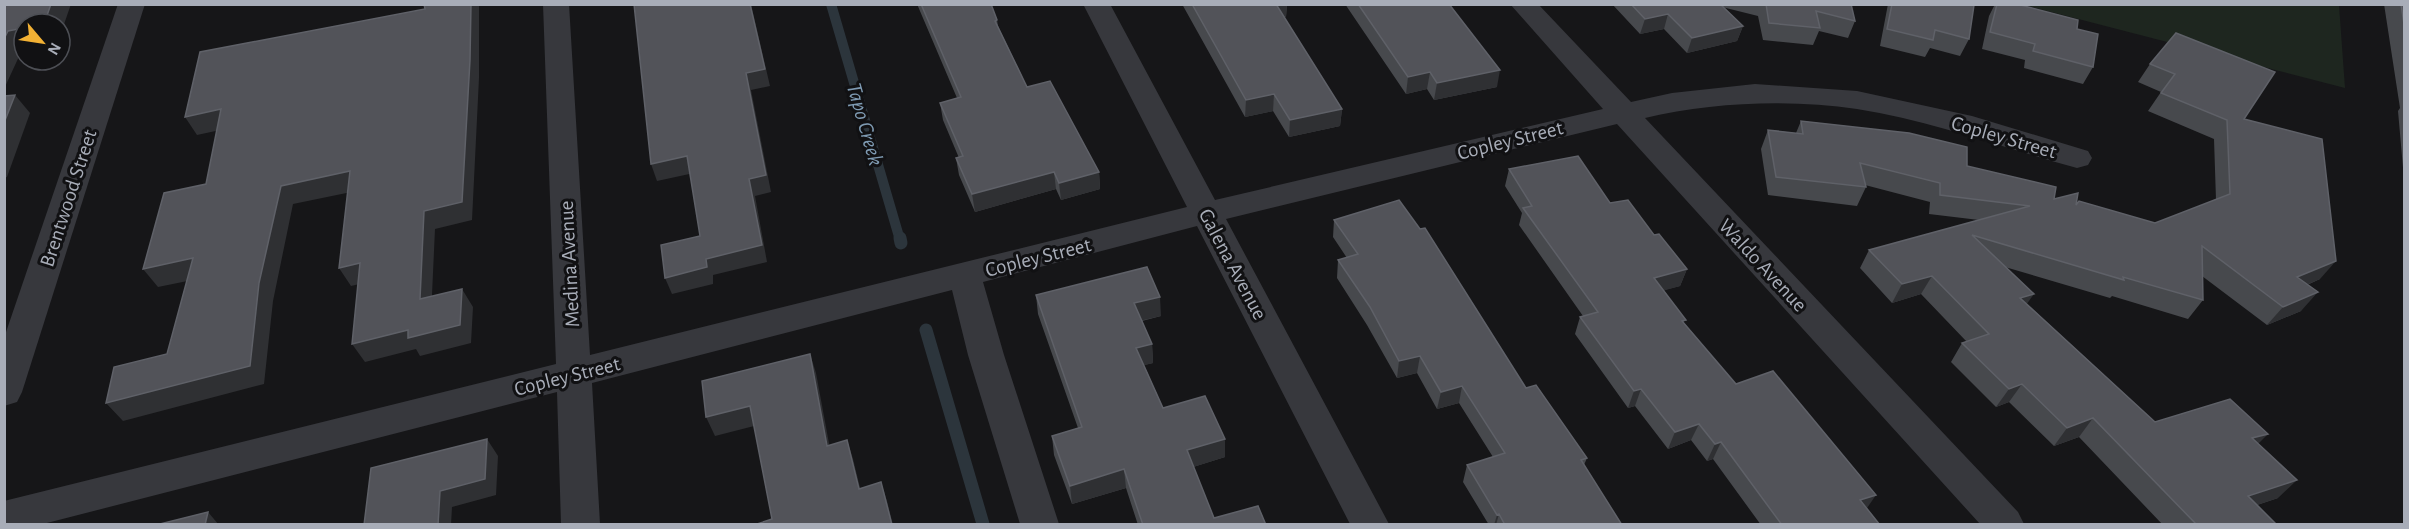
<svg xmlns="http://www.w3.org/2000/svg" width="2409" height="529" viewBox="0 0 2409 529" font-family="'Alegreya Sans',sans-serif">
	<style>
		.green { fill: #1e261f }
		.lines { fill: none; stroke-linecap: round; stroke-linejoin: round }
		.stream-far1 { stroke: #2c353c; stroke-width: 10 }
		.stream { stroke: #2c353c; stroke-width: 13 }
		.minor { fill: #37383d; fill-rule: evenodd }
		.wall { fill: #47494d }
		.shaded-wall { fill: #2f3033 }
		.building { fill: #525359; stroke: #5f6168; stroke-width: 1.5 }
		.labels { text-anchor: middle; stroke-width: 6; stroke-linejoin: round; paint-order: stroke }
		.street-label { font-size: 21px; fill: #a8adb8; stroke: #111113 }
		.water-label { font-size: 22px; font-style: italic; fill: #7f9bb3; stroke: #111113 }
	</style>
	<rect width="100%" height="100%" fill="#161618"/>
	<path class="green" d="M 2024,5 L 2339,5 L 2345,88 Z"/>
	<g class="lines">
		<path class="stream-far1" d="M 831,4 L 900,240"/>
		<g class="stream">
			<path d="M 900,238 L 901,243"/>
			<path d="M 926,330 L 983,524"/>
		</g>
		<g class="minor">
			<path d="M 118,4 L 145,4 L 22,392 L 17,402 L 4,406 L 4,338 Z"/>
			<path d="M 543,4 L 569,4 L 590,355 L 1187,207 L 1083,4 L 1110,4 L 1215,200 L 1603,109 L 1510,4 L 1538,4 L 1631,102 L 1672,93 L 1755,84 L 1857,91 L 1972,116 L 2088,151 L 2092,158 L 2088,165 L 2077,168 C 2004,148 1932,121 1857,109 C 1790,99 1712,102 1645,118 L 2018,512 L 2024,524 L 1980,524 L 1617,124 L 1226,219 L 1389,524 L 1350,524 L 1197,226 L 983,282 L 1004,355 L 1059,524 L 1020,524 L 968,355 L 952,290 L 592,383 L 600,524 L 561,524 L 557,392 L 43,524 L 4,524 L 4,501 L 556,364 Z"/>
		</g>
	</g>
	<g class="wall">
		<path d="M 917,4 L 991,4 L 997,20 L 998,26 L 1027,87 L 1099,172 L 1100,189 L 1061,200 L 1056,189 L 975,212 L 959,175 L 956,158 L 959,158 L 943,120 L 940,103 L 957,98 Z"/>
		<path d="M 1182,4 L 1287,4 L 1286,17 L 1284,17 L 1342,109 L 1340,126 L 1289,137 L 1273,111 L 1245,117 Z"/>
		<path d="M 1345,4 L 1449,4 L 1497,87 L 1434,100 L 1427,89 L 1406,94 Z"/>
		<path d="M 1612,4 L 1851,4 L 1855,21 L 1848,38 L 1819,31 L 1813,45 L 1763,40 L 1758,16 L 1722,7 L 1743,26 L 1737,41 L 1687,53 L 1664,29 L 1640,34 Z"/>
		<path d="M 1888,4 L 1971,4 L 1969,39 L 1960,56 L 1930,48 L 1925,57 L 1880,46 Z"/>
		<path d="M 1995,4 L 2017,4 L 2077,29 L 2093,67 L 2083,84 L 2024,68 L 2025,60 L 1982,49 L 1989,16 Z"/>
		<path d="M 2384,4 L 2404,4 L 2404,179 L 2398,111 L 2400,108 Z"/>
		<path d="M 2176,33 L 2244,119 L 2320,279 L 2307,285 L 2301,311 L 2267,325 L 2202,276 L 2203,300 L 2188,319 L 2112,296 L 2110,298 L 2005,267 L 2027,304 L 2155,422 L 2258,444 L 2278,498 L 2257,505 L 2277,525 L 2163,525 L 2079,437 L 2054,446 L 2009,402 L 1996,407 L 1951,362 L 1962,343 L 1967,342 L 1921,294 L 1892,303 L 1860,268 L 1869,250 L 1979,220 L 1929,214 L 1930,202 L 1865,185 L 1866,187 L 1857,206 L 1768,195 L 1761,149 L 1768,130 L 1796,133 L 1801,121 L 1967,166 L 2054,199 L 2155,223 L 2216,200 L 2214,139 L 2148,111 L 2161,92 L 2138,82 L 2150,64 Z"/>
		<path d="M 1509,169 L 1610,203 L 1654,235 L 1687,269 L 1680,286 L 1664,290 L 1685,324 L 1736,384 L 1867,508 L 1880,525 L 1761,525 L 1713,459 L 1707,461 L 1691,440 L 1668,449 L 1635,406 L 1628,408 L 1575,334 L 1580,317 L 1583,316 L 1519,225 L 1522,213 L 1505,186 Z"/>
		<path d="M 1334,220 L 1526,388 L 1587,458 L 1584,465 L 1622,525 L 1489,525 L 1463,482 L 1467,465 L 1493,457 L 1459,403 L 1437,409 L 1417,373 L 1397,378 L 1367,325 L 1337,278 L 1338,260 L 1347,258 L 1333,237 Z"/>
		<path d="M 1036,295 L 1161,316 L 1142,321 L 1152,344 L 1153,363 L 1144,365 L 1163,408 L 1225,457 L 1193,467 L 1214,518 L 1266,525 L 1138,525 L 1126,488 L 1072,504 L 1054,455 L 1052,436 L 1078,428 L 1038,314 Z"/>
	</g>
	<g class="shaded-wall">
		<path d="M 51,4 L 71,4 L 60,36 L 60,24 L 44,24 Z"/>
		<path d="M 471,4 L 479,4 L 479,78 L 472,220 L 435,229 L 431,317 L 420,299 L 424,211 Z"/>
		<path d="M 750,4 L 751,4 L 770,86 L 751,90 L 771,192 L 755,196 L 767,262 L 713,275 L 713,284 L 672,294 L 665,278 L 706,259 L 749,179 L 746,73 Z"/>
		<path d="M 1275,4 L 1287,4 L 1286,17 L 1274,19 Z"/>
		<path d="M 1668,14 L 1664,29 L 1640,34 L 1645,19 Z"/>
		<path d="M 1743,26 L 1737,41 L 1687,53 L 1692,38 Z"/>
		<path d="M 24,28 L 24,49 L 22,50 L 4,89 L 4,39 L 8,31 Z"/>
		<path d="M 1500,70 L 1497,87 L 1434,100 L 1437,83 Z"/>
		<path d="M 1430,72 L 1427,89 L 1406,94 L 1408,77 Z"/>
		<path d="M 1274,94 L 1273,111 L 1245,117 L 1246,100 Z"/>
		<path d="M 15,95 L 30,113 L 7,177 L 4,178 L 4,123 Z"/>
		<path d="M 221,109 L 234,127 L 197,135 L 185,117 Z"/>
		<path d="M 1342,109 L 1340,126 L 1289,137 L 1290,120 Z"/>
		<path d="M 687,156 L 694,173 L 657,181 L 651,164 Z"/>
		<path d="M 350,171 L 361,190 L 293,204 L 273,301 L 264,384 L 123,421 L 106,403 L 259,283 L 281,186 Z"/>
		<path d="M 1054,172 L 1056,189 L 975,212 L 972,194 Z"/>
		<path d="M 1099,172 L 1100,189 L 1061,200 L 1059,183 Z"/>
		<path d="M 193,258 L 207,277 L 158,287 L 143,269 Z"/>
		<path d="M 2336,261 L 2320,279 L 2281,296 L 2297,277 Z"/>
		<path d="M 360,263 L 372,281 L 351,286 L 339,268 Z"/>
		<path d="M 1687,269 L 1680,286 L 1648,295 L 1654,278 Z"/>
		<path d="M 1932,276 L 1921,294 L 1892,303 L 1902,284 Z"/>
		<path d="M 462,289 L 473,307 L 471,343 L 420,356 L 416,349 L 365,362 L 352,344 Z"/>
		<path d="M 2318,292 L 2301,311 L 2267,325 L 2283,307 Z"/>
		<path d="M 2034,294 L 2021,312 L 2020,298 Z"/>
		<path d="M 1160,297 L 1161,316 L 1135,322 L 1134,303 Z"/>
		<path d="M 1152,344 L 1153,363 L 1137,367 L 1136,348 Z"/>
		<path d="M 810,354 L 816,373 L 833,465 L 827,446 Z"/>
		<path d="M 1420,356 L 1417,373 L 1397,378 L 1399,361 Z"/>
		<path d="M 2022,384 L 2009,402 L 1996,407 L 2009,389 Z"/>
		<path d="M 1462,386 L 1459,403 L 1437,409 L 1441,392 Z"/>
		<path d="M 1641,389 L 1635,406 L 1628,408 L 1634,391 Z"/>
		<path d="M 750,406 L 758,425 L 715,436 L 706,417 Z"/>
		<path d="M 2093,418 L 2079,437 L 2054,446 L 2067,428 Z"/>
		<path d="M 1699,424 L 1691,440 L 1668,449 L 1675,432 Z"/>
		<path d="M 2268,434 L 2250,452 L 2252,438 Z"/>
		<path d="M 487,439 L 498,456 L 496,495 L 452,507 L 451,525 L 438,525 L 440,491 Z"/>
		<path d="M 1225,439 L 1225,457 L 1187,469 L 1187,450 Z"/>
		<path d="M 847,440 L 853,459 L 865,508 L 859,489 Z"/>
		<path d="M 1721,442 L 1713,459 L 1707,461 L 1715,444 Z"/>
		<path d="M 1124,469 L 1126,488 L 1072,504 L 1070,486 Z"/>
		<path d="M 2297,480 L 2278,498 L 2230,514 L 2248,496 Z"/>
		<path d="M 881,482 L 887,501 L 893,525 L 892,525 Z"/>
		<path d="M 1876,495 L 1865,511 L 1860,500 Z"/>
		<path d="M 208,512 L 219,525 L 205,525 Z"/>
		<path d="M 1499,514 L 1496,525 L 1494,525 L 1497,515 Z"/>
	</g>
	<g class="building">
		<path d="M 4,4 L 51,4 L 44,24 L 24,24 L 24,28 L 8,31 L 4,39 Z"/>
		<path d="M 424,4 L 471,4 L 470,60 L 462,202 L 424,211 L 420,299 L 462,289 L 460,325 L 408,338 L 408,330 L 352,344 L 360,263 L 339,268 L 350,171 L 281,186 L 259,283 L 250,366 L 106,403 L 114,367 L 167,354 L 193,258 L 143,269 L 164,193 L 206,184 L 221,109 L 185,117 L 200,52 L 425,9 Z"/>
		<path d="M 634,4 L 750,4 L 765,69 L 746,73 L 766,175 L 749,179 L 762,245 L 706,259 L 707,267 L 665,278 L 661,245 L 700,236 L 687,156 L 651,164 Z"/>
		<path d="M 921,4 L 991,4 L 997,20 L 995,21 L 1027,87 L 1050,81 L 1099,172 L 1059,183 L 1054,172 L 972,194 L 956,158 L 963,156 L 940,103 L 961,97 Z"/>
		<path d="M 1192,4 L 1276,4 L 1342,109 L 1290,120 L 1274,94 L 1246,100 Z"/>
		<path d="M 1358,4 L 1449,4 L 1500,70 L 1437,83 L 1430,72 L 1408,77 Z"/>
		<path d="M 1631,4 L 1720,4 L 1743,26 L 1692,38 L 1668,14 L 1645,19 Z"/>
		<path d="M 1766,4 L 1851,4 L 1855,21 L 1816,11 L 1820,28 L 1769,23 Z"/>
		<path d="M 1892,4 L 1974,5 L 1969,39 L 1935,30 L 1933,40 L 1887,29 Z"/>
		<path d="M 1997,4 L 2017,4 L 2078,20 L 2077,29 L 2098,34 L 2093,67 L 2033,51 L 2035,44 L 1990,32 Z"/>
		<path d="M 2401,4 L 2404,4 L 2404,24 Z"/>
		<path d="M 2176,33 L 2275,72 L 2244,119 L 2322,139 L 2336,261 L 2297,277 L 2318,292 L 2283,307 L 2202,246 L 2203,300 L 2123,277 L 2124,280 L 1972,235 L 2034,294 L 2020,298 L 2155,422 L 2230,399 L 2268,434 L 2252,438 L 2297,480 L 2248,496 L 2277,525 L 2197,525 L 2093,418 L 2067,428 L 2022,384 L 2009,389 L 1962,343 L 1989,334 L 1932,276 L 1902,284 L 1869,250 L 2030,206 L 1940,195 L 1940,183 L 1860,163 L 1866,187 L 1776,177 L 1768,130 L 1803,134 L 1801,121 L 1909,133 L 1967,147 L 1967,166 L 2056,187 L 2054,199 L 2078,193 L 2076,205 L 2079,201 L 2155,223 L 2230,194 L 2227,120 L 2161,93 L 2175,74 L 2150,64 Z"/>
		<path d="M 15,95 L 4,123 L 4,96 Z"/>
		<path d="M 1578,156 L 1610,203 L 1628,200 L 1654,235 L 1659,234 L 1687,269 L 1654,278 L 1686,320 L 1682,321 L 1736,384 L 1773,371 L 1876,495 L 1860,500 L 1880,525 L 1782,525 L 1721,442 L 1715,444 L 1699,424 L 1675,432 L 1641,389 L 1634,391 L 1580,317 L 1598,312 L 1523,208 L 1532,206 L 1509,169 Z"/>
		<path d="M 1399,200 L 1420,229 L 1425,228 L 1526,388 L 1536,385 L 1587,458 L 1581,460 L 1622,525 L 1505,525 L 1499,514 L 1497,515 L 1467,465 L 1505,453 L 1462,386 L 1441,392 L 1420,356 L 1399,361 L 1370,307 L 1338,260 L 1358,254 L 1334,220 Z"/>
		<path d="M 1147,267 L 1160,297 L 1134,303 L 1152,344 L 1136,348 L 1163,408 L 1205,396 L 1225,439 L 1187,450 L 1214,518 L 1258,506 L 1266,525 L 1143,525 L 1124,469 L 1070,486 L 1052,436 L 1082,427 L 1036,295 Z"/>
		<path d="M 810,354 L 827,446 L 847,440 L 859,489 L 881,482 L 892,525 L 754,525 L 772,519 L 750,406 L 706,417 L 702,381 Z"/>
		<path d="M 487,439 L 485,479 L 440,491 L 438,525 L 364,525 L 371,468 Z"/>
		<path d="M 208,512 L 205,525 L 156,525 Z"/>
	</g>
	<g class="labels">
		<g class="street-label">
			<text transform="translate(2004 137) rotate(16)" y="7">Copley Street</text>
			<text transform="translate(1510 140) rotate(-14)" y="7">Copley Street</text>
			<text transform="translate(68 198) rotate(-72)" y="7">Brentwood Street</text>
			<text transform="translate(1038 257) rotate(-14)" y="7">Copley Street</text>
			<text transform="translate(569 264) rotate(-93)" y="7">Medina Avenue</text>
			<text transform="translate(1233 264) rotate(62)" y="7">Galena Avenue</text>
			<text transform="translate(1763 265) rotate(47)" y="7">Waldo Avenue</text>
			<text transform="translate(567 376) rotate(-14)" y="7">Copley Street</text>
		</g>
		<g class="water-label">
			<text transform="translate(866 124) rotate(74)" y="8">Tapo Creek</text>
		</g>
	</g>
	<rect width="2409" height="529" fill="none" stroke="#a8adb8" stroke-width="12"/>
	<g transform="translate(42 42) rotate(119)"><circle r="28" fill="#111113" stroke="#4d4f55" stroke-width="1.5"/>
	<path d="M0-4.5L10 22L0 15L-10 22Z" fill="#f2b134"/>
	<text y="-9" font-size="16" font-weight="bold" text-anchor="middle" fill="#a8adb8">N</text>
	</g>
</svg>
